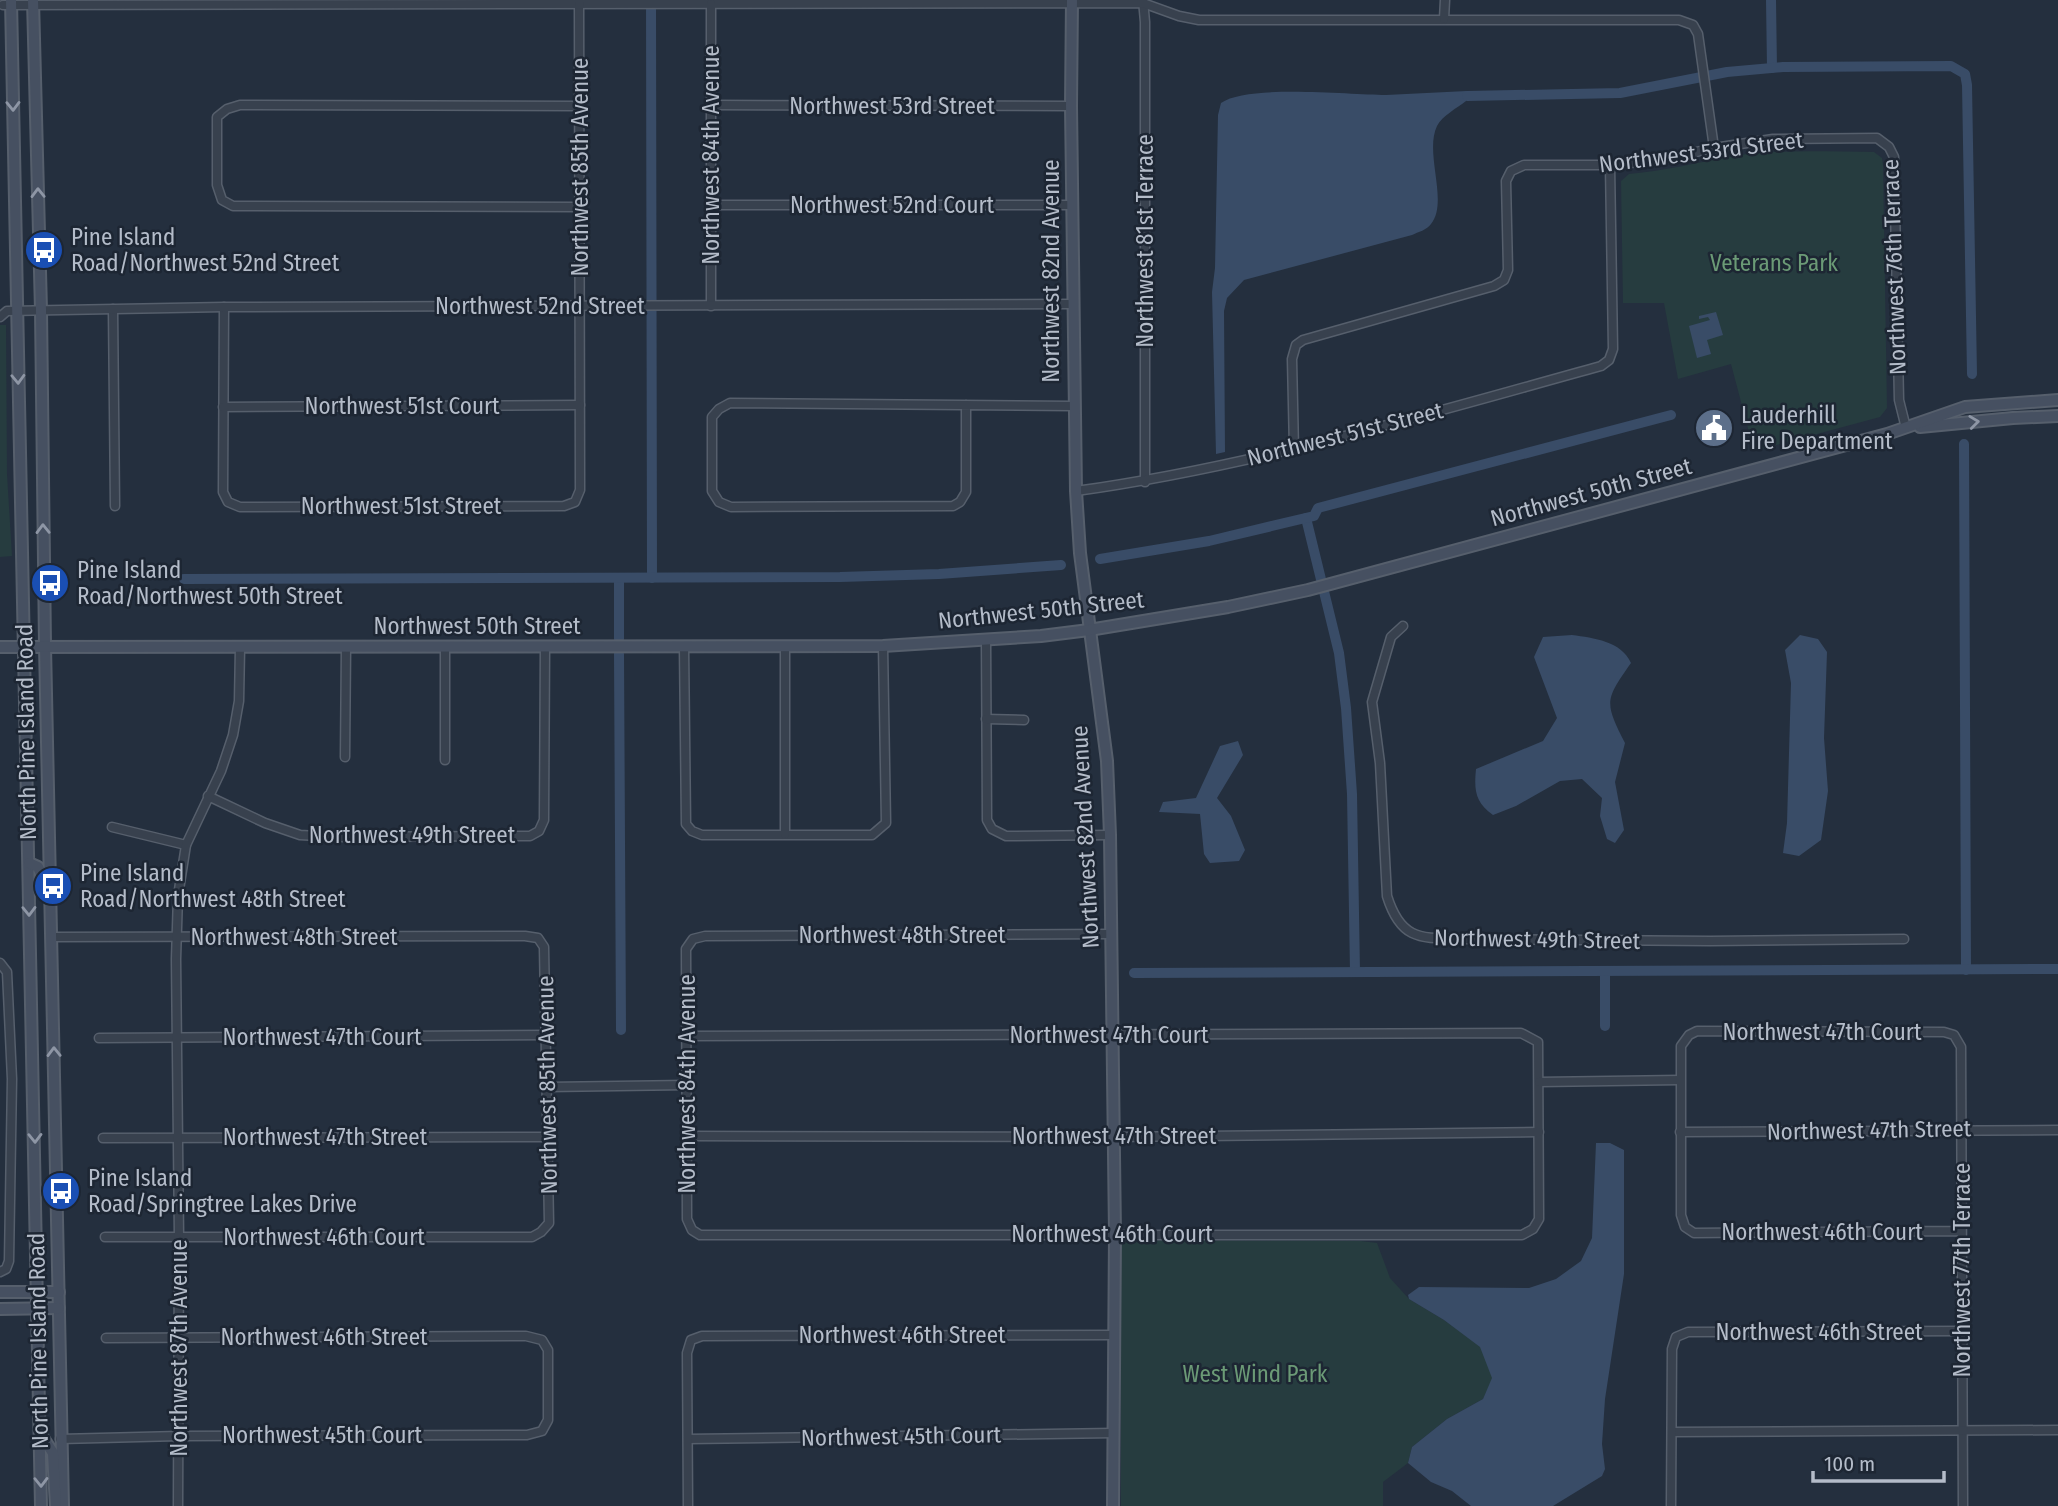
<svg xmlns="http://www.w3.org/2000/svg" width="2058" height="1506" viewBox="0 0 2058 1506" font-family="'Fira Sans Condensed',sans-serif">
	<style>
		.green { fill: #263c3f }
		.water { fill: #394c67 }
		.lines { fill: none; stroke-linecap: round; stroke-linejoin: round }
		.canal { stroke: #394c67; stroke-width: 10 }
		.street-casing { stroke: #565f6c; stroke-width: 11 }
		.secondary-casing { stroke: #565f6c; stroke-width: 14 }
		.street { stroke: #38414e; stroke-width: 8 }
		.secondary { stroke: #465061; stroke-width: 10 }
		.oneway { stroke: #8e96a5 }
		.labels { text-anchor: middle; stroke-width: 5; stroke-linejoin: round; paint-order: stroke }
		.street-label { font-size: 23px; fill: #b4bcc9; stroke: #1d2633 }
		.poi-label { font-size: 23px; fill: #b4bcc9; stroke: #1d2633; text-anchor: start }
		.park-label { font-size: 23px; fill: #6b9a76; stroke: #1d2633 }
	</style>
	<rect width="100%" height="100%" fill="#242f3e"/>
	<g class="green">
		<path d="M 1874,152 L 1882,158 L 1883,165 L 1887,408 L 1880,417 L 1754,451 L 1731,364 L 1678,379 L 1664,303 L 1623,303 L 1621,181 L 1629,174 C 1665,171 1699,162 1734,156 C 1780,149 1828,152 1874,152 Z"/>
		<path d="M 0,325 L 6,325 L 7,474 L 12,556 L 0,557 Z"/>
		<path d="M 1121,1240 L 1361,1241 L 1377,1243 L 1390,1278 L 1409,1299 L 1444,1320 L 1481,1347 L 1493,1378 L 1483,1399 L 1447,1419 L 1412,1447 L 1408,1463 L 1383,1482 L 1383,1506 L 1121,1506 Z"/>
	</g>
	<g class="water">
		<path d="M 1467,91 L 1466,101 C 1457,108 1442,116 1437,126 C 1424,153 1449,202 1431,224 C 1427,230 1418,232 1412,235 L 1244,280 L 1227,298 L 1224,311 L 1225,452 L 1216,454 L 1212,292 L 1215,268 L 1218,115 L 1221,103 C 1248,84 1349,95 1386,95 C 1413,94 1440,92 1467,91 Z"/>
		<path d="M 1716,312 L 1723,335 L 1707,340 L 1711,354 L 1697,358 L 1689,326 L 1710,320 L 1708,317 L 1699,319 L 1699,316 Z"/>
		<path d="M 1572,635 C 1594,638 1621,641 1631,663 C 1605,700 1604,702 1625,743 L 1615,782 L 1624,830 L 1615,843 L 1607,839 L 1600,816 L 1602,798 L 1582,779 L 1560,781 L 1516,806 L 1493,815 C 1475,802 1474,790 1476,769 L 1543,741 L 1557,718 L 1534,657 L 1543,637 Z"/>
		<path d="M 1800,635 L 1818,639 L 1827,652 L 1824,738 L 1828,791 L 1821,840 L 1799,856 L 1783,853 L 1787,823 L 1791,683 L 1785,650 Z"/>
		<path d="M 1238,741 L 1243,755 L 1217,798 L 1231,816 L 1245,850 L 1239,861 L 1210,863 L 1204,854 L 1200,814 L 1159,812 L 1163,802 L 1196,798 L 1220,746 Z"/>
		<path d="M 1596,1143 L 1610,1143 L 1624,1150 L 1624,1274 L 1605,1399 L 1602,1444 L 1605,1469 L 1602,1476 L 1553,1506 L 1471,1506 L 1452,1491 L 1431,1482 L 1408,1463 L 1412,1447 L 1447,1419 L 1483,1399 L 1492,1378 L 1480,1347 L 1444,1320 L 1409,1299 L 1408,1295 L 1419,1287 L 1529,1288 L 1556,1279 L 1581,1261 L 1592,1238 Z"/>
	</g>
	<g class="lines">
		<g class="canal">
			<path d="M 651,0 L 652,578"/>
			<path d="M 1771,0 L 1772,68"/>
			<path d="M 1467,96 L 1620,93 L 1727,72 L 1783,67 L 1951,66 L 1965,74 L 1967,85 L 1972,374"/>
			<path d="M 1964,444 L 1966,970"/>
			<path d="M 1306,518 L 1339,653 L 1346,708 L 1352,794 L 1355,972"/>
			<path d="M 1100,559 L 1209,541 L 1314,516 L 1318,508 L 1671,415"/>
			<path d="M 619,578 L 619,639"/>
			<path d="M 184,579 L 840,577 L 939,574 L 1061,565"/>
			<path d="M 619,654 L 621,1030"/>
			<path d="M 1605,971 L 1605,1026"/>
			<path d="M 1134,973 L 2058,969"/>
		</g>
		<defs>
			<g id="street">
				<path d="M 1143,0 L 1145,22 L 1145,482"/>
				<path d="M 3,5 L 1143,3 L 1179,16 L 1199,20 L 1679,20 L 1693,25 L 1698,34 L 1714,148"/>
				<path d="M 1444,19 L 1445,0"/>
				<path d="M 713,105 L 1071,106"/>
				<path d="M 579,106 L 240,105 L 227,109 L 217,117 L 217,185 L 222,200 L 233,206 L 579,207"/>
				<path d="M 712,205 L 1072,205"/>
				<path d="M 711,306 L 711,4"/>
				<path d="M 224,307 L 223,492 L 228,502 L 240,507 L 564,506 L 575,502 L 580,490 L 579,0"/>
				<path d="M 113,309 L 115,506"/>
				<path d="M 0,317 L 7,311 L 224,307 L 1072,304"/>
				<path d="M 966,405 L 966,492 L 960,502 L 953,506 L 731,507 L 719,502 L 712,491 L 712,417 L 719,409 L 730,403 L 1073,406"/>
				<path d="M 223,407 L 580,405"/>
				<path d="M 1294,450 L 1292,359 L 1296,345 L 1303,340 L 1494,286 L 1504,280 L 1508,270 L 1506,181 L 1511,171 L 1524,165 L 1610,165 L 1660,160 L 1714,148 L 1773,139 L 1877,138 L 1889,147 L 1894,157 L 1899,400 L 1906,428"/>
				<path d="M 1076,491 C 1255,466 1427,414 1601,366 L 1609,360 L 1613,349 L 1610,165"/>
				<path d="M 1403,626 L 1391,637 L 1372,702 L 1380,763 L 1387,896 C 1401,941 1421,938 1463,939 L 1710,941 L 1904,939"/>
				<path d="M 986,640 L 987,820 L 992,829 L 1006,836 L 1110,835"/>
				<path d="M 684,646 L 686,824 L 692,831 L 702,835 L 872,835 L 886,823 L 883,646"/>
				<path d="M 445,647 L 445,760"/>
				<path d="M 986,719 L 1024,720"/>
				<path d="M 345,757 L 346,647"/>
				<path d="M 208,796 L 265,823 L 300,835 L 335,837 L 530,836 L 539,831 L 544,820 L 545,647"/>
				<path d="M 112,827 L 186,845"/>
				<path d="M 785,834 L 785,646"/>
				<path d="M 51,937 L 525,936 L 538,938 L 544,947 L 549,1223 L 541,1232 L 532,1237 L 105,1237"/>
				<path d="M 0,963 L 7,972 L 12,1079 L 9,1261 L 6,1269 L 0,1272"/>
				<path d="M 687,1036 L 1521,1033 L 1538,1042 L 1539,1219 L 1533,1229 L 1522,1235 L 700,1235 L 692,1230 L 687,1219 L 686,949 L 693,939 L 705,936 L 1112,934"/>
				<path d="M 99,1038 L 546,1035"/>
				<path d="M 1539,1082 L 1680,1080"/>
				<path d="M 548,1087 L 687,1085"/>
				<path d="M 1680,1132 L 2058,1130"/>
				<path d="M 688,1136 L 1114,1137 L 1539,1132"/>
				<path d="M 103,1138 L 548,1137"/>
				<path d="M 1961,1231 L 1694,1233 L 1685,1227 L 1681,1215 L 1681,1046 L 1689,1035 L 1697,1031 L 1944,1032 L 1954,1035 L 1961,1047 L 1963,1506"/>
				<path d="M 1672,1432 L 2058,1430"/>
				<path d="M 60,1439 L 179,1436 L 527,1435 L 542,1431 L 548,1420 L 548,1350 L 542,1340 L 526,1336 L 106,1338"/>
				<path d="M 688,1439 L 1114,1433"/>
				<path d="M 178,1506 L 179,1237 L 176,959 L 178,896 L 186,845 L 221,771 L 233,735 L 239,701 L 240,648"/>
				<path d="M 688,1506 L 687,1353 L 691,1340 L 702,1336 L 1114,1335"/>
				<path d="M 1671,1506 L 1672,1349 L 1676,1337 L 1688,1332 L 1962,1331"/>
			</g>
			<g id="secondary">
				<path d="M 11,0 L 41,1506"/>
				<path d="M 33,0 L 41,310 L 45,646 L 63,1506"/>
				<path d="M 1072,0 L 1071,106 L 1076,491 L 1080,553 L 1107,761 L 1110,835 L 1115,1234 L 1113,1506"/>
				<path d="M 1920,427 L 2013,418 L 2058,416"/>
				<path d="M 0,647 L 883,646 L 1041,636 L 1089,630 L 1228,607 L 1308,590 L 1887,434 L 1965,407 L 2058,400"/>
				<path d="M 29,863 L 38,867 L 48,890"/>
				<path d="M 0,1292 L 59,1292"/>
				<path d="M 0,1309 L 59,1308"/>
				<path d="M 40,1433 L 53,1453 L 56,1506"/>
			</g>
		</defs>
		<use href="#street" class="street-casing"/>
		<use href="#secondary" class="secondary-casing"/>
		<use href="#street" class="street"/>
		<use href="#secondary" class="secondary"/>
	</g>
	<defs><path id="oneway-chevron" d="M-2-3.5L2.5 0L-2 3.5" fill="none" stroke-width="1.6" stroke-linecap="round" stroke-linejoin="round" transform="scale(1.75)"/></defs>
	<g class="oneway">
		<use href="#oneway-chevron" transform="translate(13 106) rotate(89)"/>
		<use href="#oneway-chevron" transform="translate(38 193) rotate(-91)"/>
		<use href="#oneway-chevron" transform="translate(18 379) rotate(88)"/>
		<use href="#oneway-chevron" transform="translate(1974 422) rotate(-7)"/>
		<use href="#oneway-chevron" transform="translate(43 529) rotate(-91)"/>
		<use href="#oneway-chevron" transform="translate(29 911) rotate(89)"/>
		<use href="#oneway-chevron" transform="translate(54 1052) rotate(-91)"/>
		<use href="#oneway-chevron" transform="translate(35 1138) rotate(89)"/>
		<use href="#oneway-chevron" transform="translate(41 1482) rotate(89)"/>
	</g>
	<defs>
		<symbol id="bus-disc" viewBox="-11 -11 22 22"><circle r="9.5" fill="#1a4fb4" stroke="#1d2633"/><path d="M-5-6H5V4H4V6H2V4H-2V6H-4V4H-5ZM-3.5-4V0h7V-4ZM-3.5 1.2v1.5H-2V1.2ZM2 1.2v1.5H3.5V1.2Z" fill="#fff"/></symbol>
		<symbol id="civic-disc" viewBox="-11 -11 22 22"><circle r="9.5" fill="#5c6f8a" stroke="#1d2633"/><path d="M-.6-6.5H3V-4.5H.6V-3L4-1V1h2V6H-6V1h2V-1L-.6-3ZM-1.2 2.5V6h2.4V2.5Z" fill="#fff"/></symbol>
	</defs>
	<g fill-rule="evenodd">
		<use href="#bus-disc" x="22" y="228" width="44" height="44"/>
		<use href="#civic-disc" x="1692" y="406" width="44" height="44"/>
		<use href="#bus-disc" x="28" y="561" width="44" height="44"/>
		<use href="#bus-disc" x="31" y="864" width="44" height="44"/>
		<use href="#bus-disc" x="39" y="1169" width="44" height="44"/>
	</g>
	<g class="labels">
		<g class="street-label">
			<text x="892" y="114">Northwest 53rd Street</text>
			<text transform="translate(1701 152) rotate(-7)" y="8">Northwest 53rd Street</text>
			<text transform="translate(711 155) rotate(-90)" y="8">Northwest 84th Avenue</text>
			<text transform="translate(580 167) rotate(-90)" y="8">Northwest 85th Avenue</text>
			<text x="892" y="213">Northwest 52nd Court</text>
			<text transform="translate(1145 241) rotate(-90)" y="8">Northwest 81st Terrace</text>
			<text transform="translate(1894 267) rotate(-92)" y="8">Northwest 76th Terrace</text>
			<text transform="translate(1051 271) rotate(-90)" y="8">Northwest 82nd Avenue</text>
			<text x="540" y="314">Northwest 52nd Street</text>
			<text x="402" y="414">Northwest 51st Court</text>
			<text transform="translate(1345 434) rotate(-14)" y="8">Northwest 51st Street</text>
			<text transform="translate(1591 492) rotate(-15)" y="8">Northwest 50th Street</text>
			<text x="401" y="514">Northwest 51st Street</text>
			<text transform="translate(1041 610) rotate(-6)" y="8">Northwest 50th Street</text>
			<text x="477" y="634">Northwest 50th Street</text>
			<text transform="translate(26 732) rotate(-91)" y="8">North Pine Island Road</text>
			<text x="412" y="843">Northwest 49th Street</text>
			<text transform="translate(1085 837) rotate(-93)" y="8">Northwest 82nd Avenue</text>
			<text x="902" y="943">Northwest 48th Street</text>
			<text x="294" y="945">Northwest 48th Street</text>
			<text transform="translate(1537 939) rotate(1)" y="8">Northwest 49th Street</text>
			<text x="1822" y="1040">Northwest 47th Court</text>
			<text x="1109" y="1043">Northwest 47th Court</text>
			<text x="322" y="1045">Northwest 47th Court</text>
			<text transform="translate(687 1084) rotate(-90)" y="8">Northwest 84th Avenue</text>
			<text transform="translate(547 1085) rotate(-91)" y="8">Northwest 85th Avenue</text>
			<text transform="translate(1869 1130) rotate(-1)" y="8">Northwest 47th Street</text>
			<text x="1114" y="1144">Northwest 47th Street</text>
			<text x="325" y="1145">Northwest 47th Street</text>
			<text x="1822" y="1240">Northwest 46th Court</text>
			<text x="1112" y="1242">Northwest 46th Court</text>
			<text x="324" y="1245">Northwest 46th Court</text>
			<text transform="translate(1962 1270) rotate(-90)" y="8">Northwest 77th Terrace</text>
			<text x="1819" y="1340">Northwest 46th Street</text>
			<text x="902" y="1343">Northwest 46th Street</text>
			<text x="324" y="1345">Northwest 46th Street</text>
			<text transform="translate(38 1341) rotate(-91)" y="8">North Pine Island Road</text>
			<text transform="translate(179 1348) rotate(-90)" y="8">Northwest 87th Avenue</text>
			<text x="322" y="1443">Northwest 45th Court</text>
			<text transform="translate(901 1436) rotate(-1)" y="8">Northwest 45th Court</text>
		</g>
		<g class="poi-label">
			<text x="71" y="245">Pine Island<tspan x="71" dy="26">Road/Northwest 52nd Street</tspan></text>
			<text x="1741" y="423">Lauderhill<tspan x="1741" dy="26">Fire Department</tspan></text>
			<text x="77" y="578">Pine Island<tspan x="77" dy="26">Road/Northwest 50th Street</tspan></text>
			<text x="80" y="881">Pine Island<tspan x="80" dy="26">Road/Northwest 48th Street</tspan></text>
			<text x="88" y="1186">Pine Island<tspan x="88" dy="26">Road/Springtree Lakes Drive</tspan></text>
		</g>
		<g class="park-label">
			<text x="1774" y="271">Veterans Park</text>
			<text x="1255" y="1382">West Wind Park</text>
		</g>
	</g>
	<path d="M1813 1471v10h131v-10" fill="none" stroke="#b4bcc9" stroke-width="3.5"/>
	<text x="1824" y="1471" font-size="21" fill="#b4bcc9" stroke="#1d2633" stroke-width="5" paint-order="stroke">100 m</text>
</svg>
